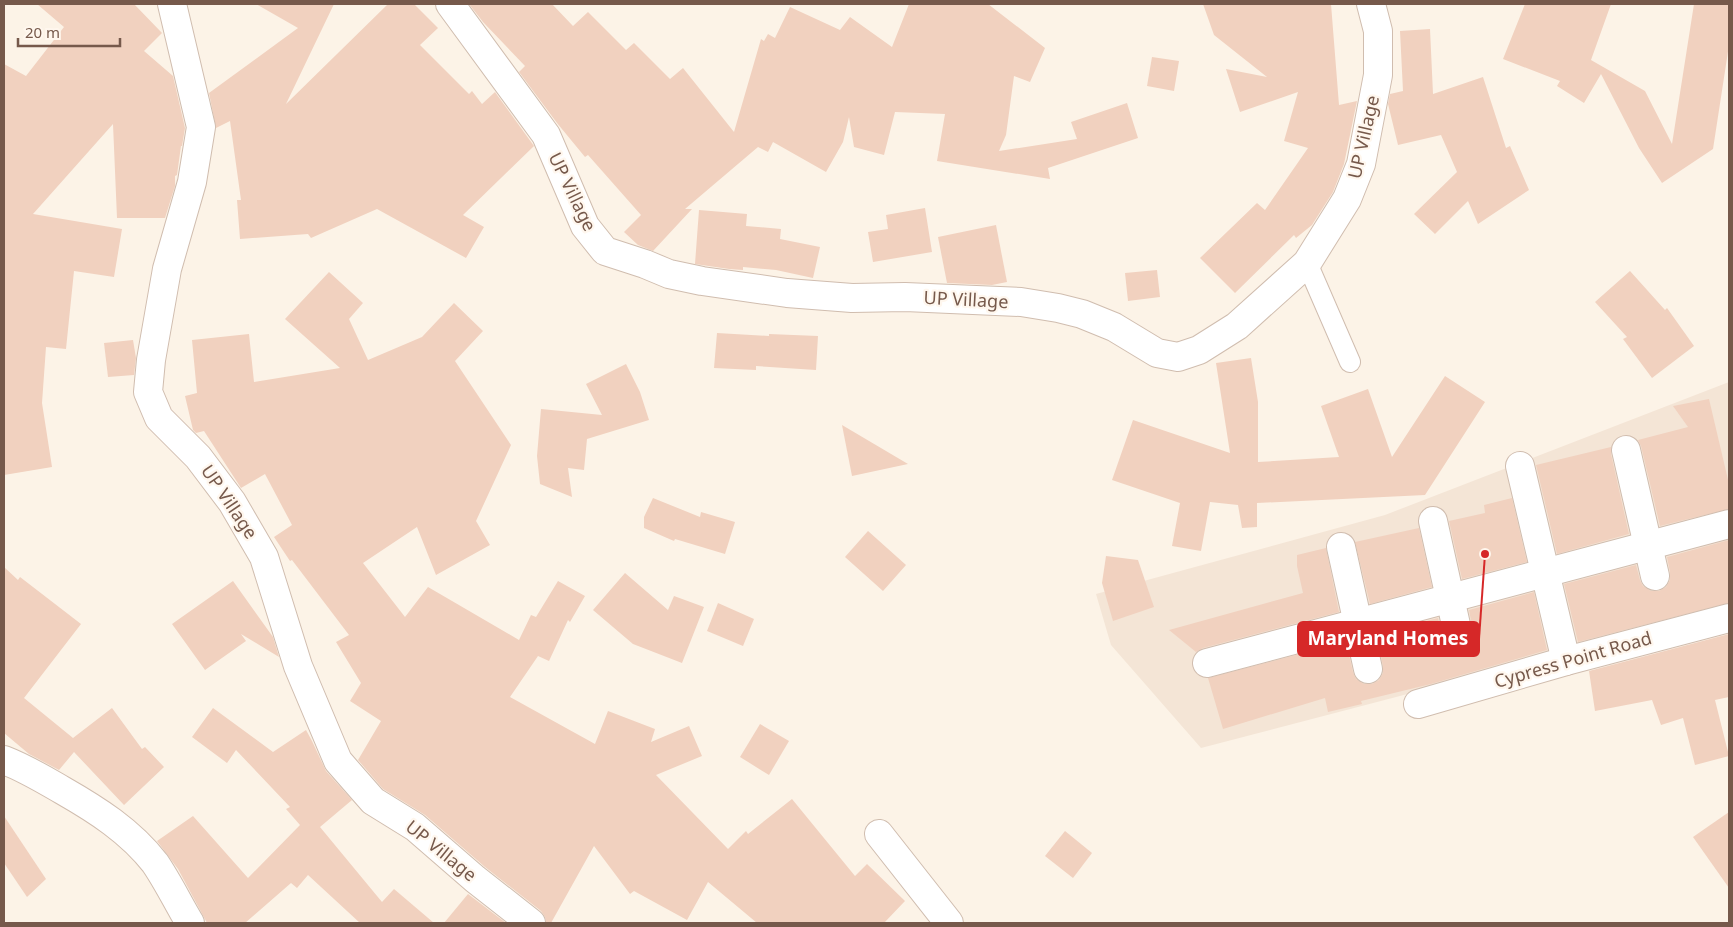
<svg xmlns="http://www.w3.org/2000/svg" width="1733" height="927" viewBox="0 0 1733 927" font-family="'Noto Sans',sans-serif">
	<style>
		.residential { fill: #f4e5d6 }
		.building { fill: #f1d1bf }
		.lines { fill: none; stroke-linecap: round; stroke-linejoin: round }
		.service-casing { stroke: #d0bdaf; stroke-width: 22 }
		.minor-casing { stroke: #d0bdaf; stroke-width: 30 }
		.service { stroke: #fff; stroke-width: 20 }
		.minor { stroke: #fff; stroke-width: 28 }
		.labels { text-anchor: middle; stroke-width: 4.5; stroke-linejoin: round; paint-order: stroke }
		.street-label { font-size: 18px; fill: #76594b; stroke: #fff7ee }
		.leader { fill: none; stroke: #d62828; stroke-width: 2 }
		.callout-dot { fill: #d62828; stroke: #fff7ee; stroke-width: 2 }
		.callout { fill: #d62828; stroke: #d62828; stroke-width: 2 }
		.callout-label { font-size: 19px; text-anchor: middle; font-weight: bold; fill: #fff }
	</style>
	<rect width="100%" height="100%" fill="#fcf3e7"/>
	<path class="residential" d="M 1729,382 L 1729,610 L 1201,748 L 1111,645 L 1096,594 L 1385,515 Z"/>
	<g class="building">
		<path d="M 37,4 L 134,4 L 162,33 L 144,51 L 173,76 L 185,128 L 182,146 L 181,146 L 177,175 L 175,176 L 175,186 L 165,218 L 117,218 L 113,124 L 33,214 L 122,229 L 114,277 L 74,271 L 66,349 L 46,347 L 42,403 L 52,467 L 4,475 L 4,64 L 26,76 L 64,27 Z"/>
		<path d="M 256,4 L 334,4 L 286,104 L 388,4 L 414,4 L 438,28 L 420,45 L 469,94 L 472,91 L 482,104 L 495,92 L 534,146 L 463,215 L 484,227 L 466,258 L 377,209 L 311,238 L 308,234 L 240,239 L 237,200 L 241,200 L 230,121 L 216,128 L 209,93 L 298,28 Z"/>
		<path d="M 469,4 L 552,4 L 573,26 L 588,12 L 626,50 L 634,43 L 670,79 L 683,68 L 734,132 L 761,39 L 764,41 L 768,34 L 775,38 L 790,7 L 840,30 L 850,17 L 892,47 L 909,4 L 988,4 L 1045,48 L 1030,82 L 1014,76 L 1006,135 L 999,151 L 1077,139 L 1071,122 L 1127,103 L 1138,138 L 1048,168 L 1050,179 L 937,161 L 945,114 L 895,112 L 884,155 L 854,147 L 849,117 L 843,142 L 826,172 L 773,142 L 768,152 L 758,147 L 685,209 L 692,209 L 653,251 L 638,245 L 624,232 L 641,215 L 588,155 L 585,157 L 557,123 L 519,72 L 525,66 L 483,22 Z"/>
		<path d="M 1203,4 L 1331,4 L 1339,105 L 1357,101 L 1344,164 L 1333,192 L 1312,225 L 1296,238 L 1294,235 L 1235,293 L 1200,258 L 1257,203 L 1265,210 L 1308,148 L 1284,141 L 1298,92 L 1240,112 L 1226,69 L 1267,77 L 1214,35 Z"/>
		<path d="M 1525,4 L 1611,4 L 1591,60 L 1645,91 L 1672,144 L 1694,4 L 1729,4 L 1729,45 L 1713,149 L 1662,183 L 1639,148 L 1601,74 L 1584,103 L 1557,86 L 1560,81 L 1503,59 Z"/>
		<path d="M 1430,29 L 1433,94 L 1483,77 L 1506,148 L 1510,146 L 1529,190 L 1478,224 L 1468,201 L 1435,234 L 1414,214 L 1457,172 L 1441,135 L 1398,145 L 1388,104 L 1390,94 L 1403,91 L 1400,31 Z"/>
		<path d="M 1152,57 L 1179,61 L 1174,91 L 1147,86 Z"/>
		<path d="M 925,208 L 932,252 L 873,262 L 868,232 L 888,229 L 886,215 Z"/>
		<path d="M 699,210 L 747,214 L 746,226 L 781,229 L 780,239 L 820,247 L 813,278 L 776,270 L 743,267 L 743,270 L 729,269 L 695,264 Z"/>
		<path d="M 996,225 L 1007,282 L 992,285 L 947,283 L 938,237 Z"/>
		<path d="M 1157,270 L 1160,297 L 1128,301 L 1125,273 Z"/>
		<path d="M 1630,271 L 1665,310 L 1667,308 L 1694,346 L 1652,378 L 1623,339 L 1627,337 L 1595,302 Z"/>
		<path d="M 329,272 L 363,303 L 349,319 L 368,360 L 422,337 L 454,303 L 483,331 L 455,361 L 511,445 L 476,521 L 490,545 L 436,575 L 417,527 L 363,563 L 405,617 L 428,587 L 519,640 L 531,615 L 536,617 L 558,581 L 585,596 L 570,622 L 568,620 L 549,661 L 538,656 L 510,697 L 595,744 L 608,711 L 655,729 L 651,742 L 689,726 L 702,756 L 656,775 L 728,849 L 746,831 L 748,834 L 792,799 L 855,876 L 867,864 L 905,901 L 884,923 L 757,923 L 708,882 L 687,920 L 634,891 L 630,894 L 594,846 L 551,923 L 546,923 L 545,917 L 541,911 L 485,867 L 425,815 L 383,789 L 358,760 L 381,721 L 350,701 L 361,683 L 336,642 L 349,635 L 292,560 L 290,561 L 274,537 L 292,525 L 265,474 L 241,488 L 204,431 L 196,433 L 193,430 L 185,396 L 197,393 L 192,340 L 249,334 L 254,382 L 340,368 L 285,319 Z"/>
		<path d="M 717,333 L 769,336 L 769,334 L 818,336 L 816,370 L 756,366 L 756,370 L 714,368 Z"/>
		<path d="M 133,340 L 136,358 L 134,375 L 108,377 L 104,343 Z"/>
		<path d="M 1251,358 L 1258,402 L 1258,462 L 1339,457 L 1321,406 L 1368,389 L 1392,457 L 1445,376 L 1485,402 L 1425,495 L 1257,503 L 1257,527 L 1242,528 L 1238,505 L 1210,502 L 1201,551 L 1172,546 L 1180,503 L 1112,480 L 1133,420 L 1230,453 L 1216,363 Z"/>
		<path d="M 626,364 L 640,392 L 649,420 L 587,439 L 584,470 L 568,468 L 572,497 L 540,484 L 537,456 L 541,409 L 602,415 L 586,384 Z"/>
		<path d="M 1709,399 L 1729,484 L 1729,509 L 1660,526 L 1641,446 L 1638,440 L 1688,427 L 1673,406 Z"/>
		<path d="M 842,425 L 908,464 L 852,476 Z"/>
		<path d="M 1611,447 L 1611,454 L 1629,534 L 1557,554 L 1536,465 Z"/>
		<path d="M 653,498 L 700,517 L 701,512 L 735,522 L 725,554 L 675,539 L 674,541 L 644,528 L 644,517 Z"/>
		<path d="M 1512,498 L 1527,562 L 1462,579 L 1449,521 L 1485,513 L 1484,505 Z"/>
		<path d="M 1419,528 L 1432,587 L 1370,604 L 1355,542 Z"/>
		<path d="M 868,531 L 906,565 L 883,591 L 845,557 Z"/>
		<path d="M 1729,540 L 1729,603 L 1578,642 L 1564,584 L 1636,565 L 1640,580 L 1643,586 L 1651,591 L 1659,591 L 1666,587 L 1670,580 L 1670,572 L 1667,557 Z"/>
		<path d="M 1326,548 L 1339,612 L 1203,648 L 1196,652 L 1169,630 L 1303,593 L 1297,566 L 1297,555 Z"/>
		<path d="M 1106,556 L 1138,560 L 1154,607 L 1113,621 L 1102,583 Z"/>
		<path d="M 4,567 L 18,580 L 20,577 L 81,624 L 24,698 L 73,738 L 112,708 L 142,749 L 145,747 L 164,767 L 124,805 L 74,752 L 59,770 L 29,754 L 4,733 Z"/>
		<path d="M 625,573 L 668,610 L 674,596 L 704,607 L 682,663 L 633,644 L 593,610 Z"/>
		<path d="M 233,581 L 273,637 L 279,657 L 241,634 L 246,641 L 205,670 L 172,624 Z"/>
		<path d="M 1534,592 L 1547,650 L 1431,684 L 1361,701 L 1362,704 L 1328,712 L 1325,698 L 1223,729 L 1208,678 L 1346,642 L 1353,672 L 1356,679 L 1364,684 L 1372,684 L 1379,680 L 1383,673 L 1383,666 L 1376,634 L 1438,618 L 1443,637 L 1446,644 L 1454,649 L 1462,649 L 1469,645 L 1473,638 L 1473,631 L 1469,610 Z"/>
		<path d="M 718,603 L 754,619 L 743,646 L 707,631 Z"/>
		<path d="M 1729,634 L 1729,697 L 1715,700 L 1729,756 L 1695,765 L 1683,718 L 1661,725 L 1652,700 L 1595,711 L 1589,671 Z"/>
		<path d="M 213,708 L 273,752 L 306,730 L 312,741 L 326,771 L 352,800 L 320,827 L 382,902 L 394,889 L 434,923 L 360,923 L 308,875 L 297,888 L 291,883 L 245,923 L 207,923 L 178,869 L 157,841 L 193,816 L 248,878 L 300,825 L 286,809 L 290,807 L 236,750 L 227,763 L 192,737 Z"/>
		<path d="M 760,724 L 789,741 L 769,775 L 740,757 Z"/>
		<path d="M 1729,812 L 1729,888 L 1693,837 Z"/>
		<path d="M 4,816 L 46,879 L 27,897 L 4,863 Z"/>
		<path d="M 1065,831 L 1092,853 L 1073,878 L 1045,856 Z"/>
		<path d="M 468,894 L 506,923 L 444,923 Z"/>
	</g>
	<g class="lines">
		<defs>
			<path id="service" d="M 1307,263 L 1350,362"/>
			<g id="minor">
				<path d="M 172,4 L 201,127 L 192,182 L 167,269 L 151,360 L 148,392 L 159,418 L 198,457 L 232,502 L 264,557 L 298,666 L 338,761 L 373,801 L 415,827 L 475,879 L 531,923"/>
				<path d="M 450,4 L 546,135 L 585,226 L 605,251 L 645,264 L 669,274 L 702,281 L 787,293 L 852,298 L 905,297 L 1021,302 L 1058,308 L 1082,314 L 1114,327 L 1157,353 L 1178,357 L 1199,350 L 1237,326 L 1307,263 L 1347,199 L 1361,164 L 1378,75 L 1378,31 L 1371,4"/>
				<path d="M 1626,450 L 1655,576"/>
				<path d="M 1520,466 L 1566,661"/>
				<path d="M 1433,521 L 1458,634"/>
				<path d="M 1341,547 L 1368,669"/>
				<path d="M 1207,663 L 1729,524"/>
				<path d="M 1418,704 L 1566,661 L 1729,618"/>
				<path d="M 4,760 C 25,768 43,779 62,790 C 97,810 130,831 155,863 C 168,882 178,903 190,923"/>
				<path d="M 879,834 L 949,923"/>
			</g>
		</defs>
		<use href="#service" class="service-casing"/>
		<use href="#minor" class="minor-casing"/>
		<use href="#service" class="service"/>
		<use href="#minor" class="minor"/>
	</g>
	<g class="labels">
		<g class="street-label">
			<text transform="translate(1364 137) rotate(-77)" y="6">UP Village</text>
			<text transform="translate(572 192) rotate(64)" y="6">UP Village</text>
			<text transform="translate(966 300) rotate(3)" y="6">UP Village</text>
			<text transform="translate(229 502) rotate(56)" y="6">UP Village</text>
			<text transform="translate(1573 660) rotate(-16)" y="6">Cypress Point Road</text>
			<text transform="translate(441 851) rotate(39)" y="6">UP Village</text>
		</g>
	</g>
	<path class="leader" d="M1485 554L1479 639"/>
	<circle class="callout-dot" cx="1485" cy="554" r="5"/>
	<rect class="callout" x="1298" y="622" width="181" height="34" rx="5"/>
	<g class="callout-label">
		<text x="1388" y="645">Maryland Homes</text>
	</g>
	<rect width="1733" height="927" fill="none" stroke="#76594b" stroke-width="10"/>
	<path d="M18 38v8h102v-8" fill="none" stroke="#76594b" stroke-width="2.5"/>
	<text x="25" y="38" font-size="15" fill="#76594b" stroke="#fff7ee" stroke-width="4" paint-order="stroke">20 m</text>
</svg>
